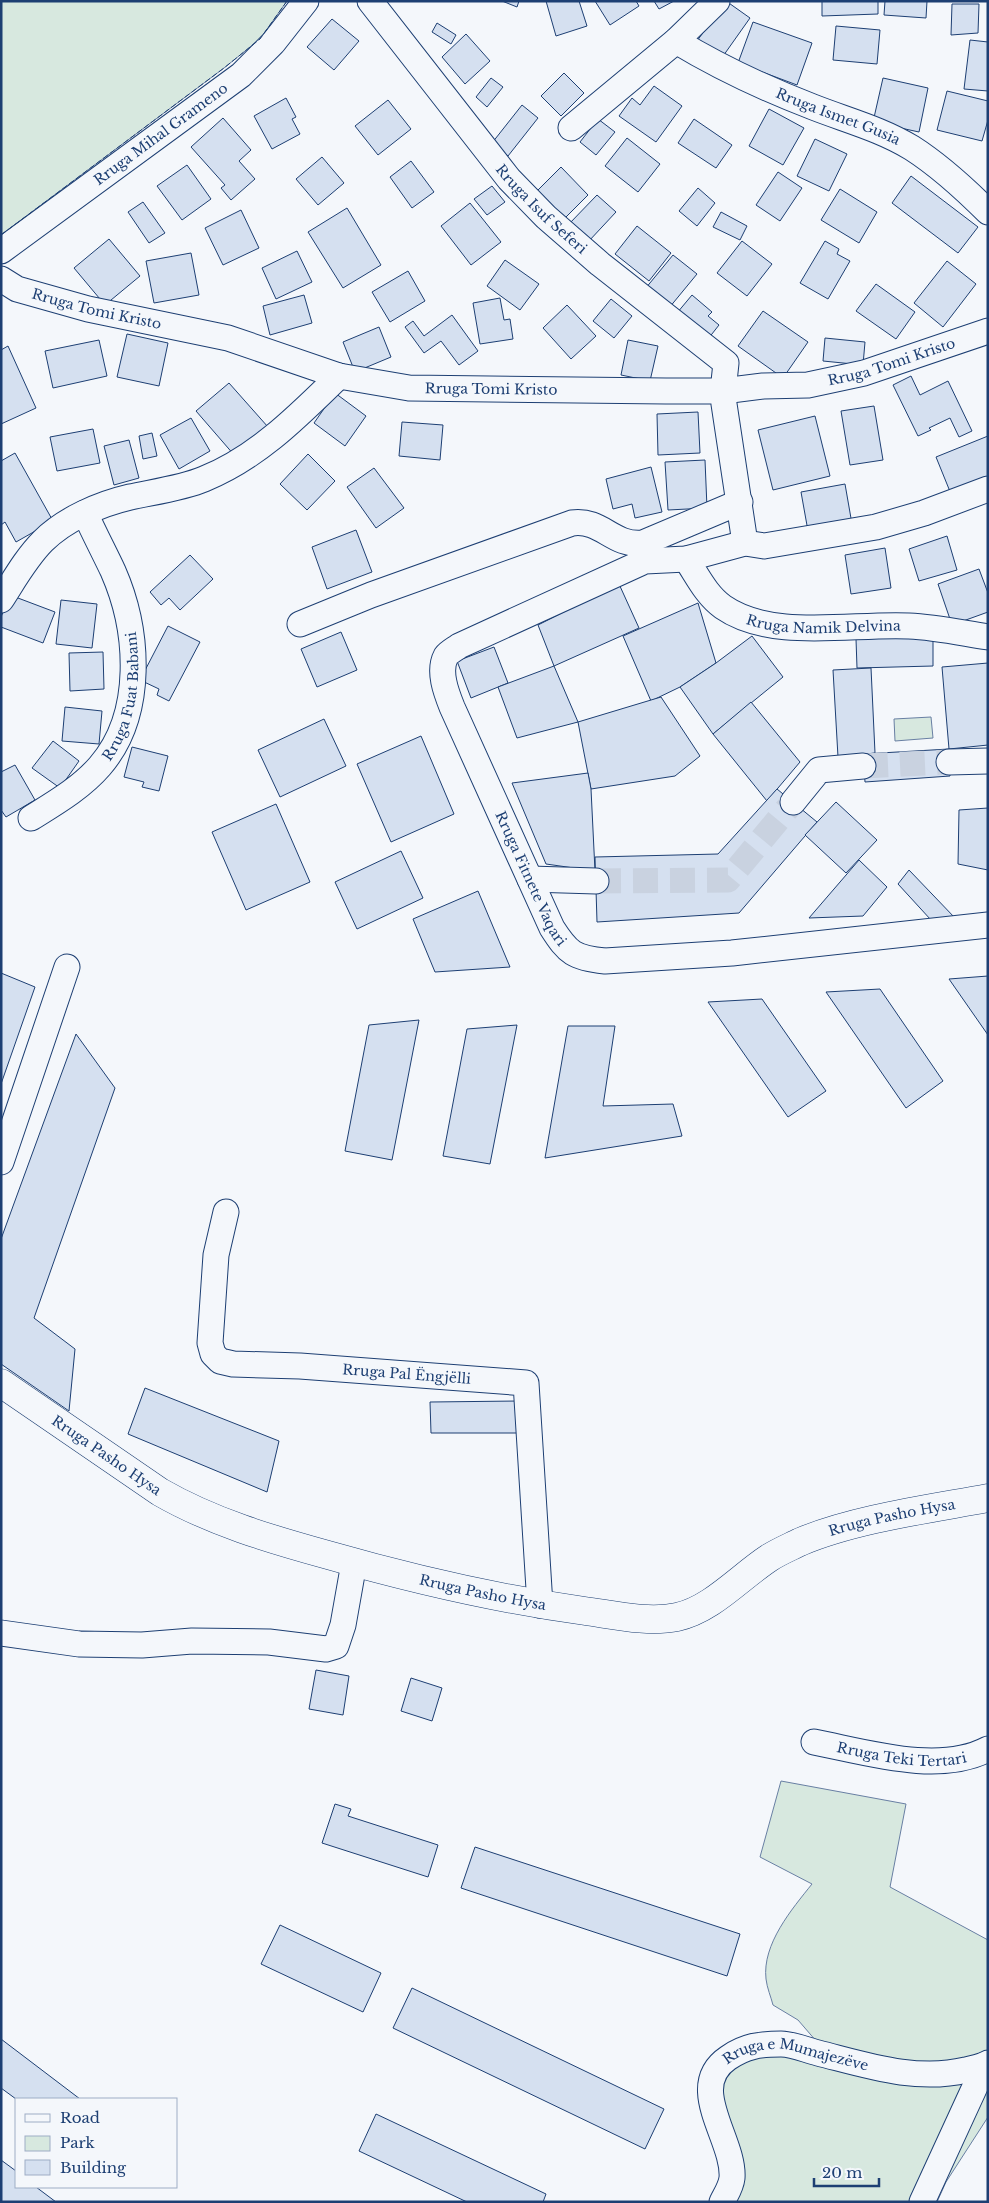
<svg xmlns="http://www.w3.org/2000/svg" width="989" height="2203" viewBox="0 0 989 2203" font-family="'Libre Baskerville',serif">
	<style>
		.green { fill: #d7e8df; stroke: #687fa3 }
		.building { fill: #d5e0f0; stroke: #1d3f73 }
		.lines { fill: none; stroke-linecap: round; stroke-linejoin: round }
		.minor-tunnel { stroke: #c9d2e0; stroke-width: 25; stroke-dasharray: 25 12; stroke-linecap: butt }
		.minor-casing { stroke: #1d3f73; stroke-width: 27 }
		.major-casing { stroke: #1d3f73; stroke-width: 29 }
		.minor { stroke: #f4f7fb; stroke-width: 25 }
		.major { stroke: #f4f7fb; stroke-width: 28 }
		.fence { stroke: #1d3f73; stroke-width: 1; stroke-dasharray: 6 2.5; stroke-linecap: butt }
		.labels { text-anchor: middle; stroke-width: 4; stroke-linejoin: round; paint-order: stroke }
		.street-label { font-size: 14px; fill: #1d3f73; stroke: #f4f7fb }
	</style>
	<rect width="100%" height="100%" fill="#f4f7fb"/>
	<g class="green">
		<path d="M 1,1 L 287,1 L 260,39 L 224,68 L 1,235 Z"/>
		<path d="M 931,717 L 933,738 L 895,741 L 894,719 Z"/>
		<path d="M 781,1781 L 906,1804 L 890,1887 L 988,1940 L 988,2117 L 946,2182 L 937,2202 L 722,2202 L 722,2062 L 817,2042 L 798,2020 L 773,2005 C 771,1997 767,1988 766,1979 C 762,1944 792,1909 812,1884 L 760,1857 Z"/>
	</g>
	<g class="building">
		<path d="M 502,1 L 519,1 L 517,7 Z"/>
		<path d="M 546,1 L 579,1 L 587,26 L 556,36 Z"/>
		<path d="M 595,1 L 636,1 L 639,6 L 610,25 Z"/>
		<path d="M 654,1 L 674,1 L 659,9 Z"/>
		<path d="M 726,1 L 750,18 L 721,59 L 697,41 Z"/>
		<path d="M 822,1 L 878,1 L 878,14 L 822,16 Z"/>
		<path d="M 885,1 L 927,1 L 926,18 L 884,15 Z"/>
		<path d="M 952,4 L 979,4 L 978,33 L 951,35 Z"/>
		<path d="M 332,19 L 359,41 L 334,70 L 307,47 Z"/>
		<path d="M 753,22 L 812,43 L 797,85 L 738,63 Z"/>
		<path d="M 437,23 L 456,35 L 451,44 L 432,32 Z"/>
		<path d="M 836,26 L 880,30 L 877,64 L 833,60 Z"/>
		<path d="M 466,34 L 490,61 L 465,84 L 442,57 Z"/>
		<path d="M 970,40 L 988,42 L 988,91 L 964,89 Z"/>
		<path d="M 564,73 L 584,93 L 561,116 L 541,96 Z"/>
		<path d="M 491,78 L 503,87 L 487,107 L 476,97 Z"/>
		<path d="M 883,78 L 928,88 L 919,132 L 873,122 Z"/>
		<path d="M 654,86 L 682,106 L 656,142 L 619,116 L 632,98 L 640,105 Z"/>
		<path d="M 947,91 L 988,101 L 988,120 L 982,141 L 937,130 Z"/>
		<path d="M 286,98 L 296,117 L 292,119 L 300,134 L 272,149 L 254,116 Z"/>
		<path d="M 388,100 L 411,129 L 378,155 L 355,126 Z"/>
		<path d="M 522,105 L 538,118 L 508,156 L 492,143 Z"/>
		<path d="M 769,109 L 804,128 L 783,165 L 749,146 Z"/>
		<path d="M 223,118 L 251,150 L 239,161 L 255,179 L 231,200 L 221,188 L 225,185 L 191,147 Z"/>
		<path d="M 598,119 L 615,132 L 596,155 L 580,142 Z"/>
		<path d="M 694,119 L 732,145 L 716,168 L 678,143 Z"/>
		<path d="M 627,138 L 660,164 L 638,192 L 605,166 Z"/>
		<path d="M 815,139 L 847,154 L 829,191 L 797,176 Z"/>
		<path d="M 322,157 L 344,183 L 318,205 L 296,179 Z"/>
		<path d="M 411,161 L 434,192 L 412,208 L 390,177 Z"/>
		<path d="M 187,165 L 211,199 L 182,220 L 157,186 Z"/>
		<path d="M 561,167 L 588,195 L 561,222 L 534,194 Z"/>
		<path d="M 778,172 L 802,188 L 780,221 L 756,205 Z"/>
		<path d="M 911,176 L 978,227 L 958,253 L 892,203 Z"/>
		<path d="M 492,186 L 505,202 L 487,215 L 474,199 Z"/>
		<path d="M 698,188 L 715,203 L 697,226 L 679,211 Z"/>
		<path d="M 840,189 L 877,212 L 859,243 L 821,220 Z"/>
		<path d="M 597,195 L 616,212 L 588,242 L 569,224 Z"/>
		<path d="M 143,202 L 165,233 L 149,243 L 128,212 Z"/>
		<path d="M 470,203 L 501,242 L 471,265 L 441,226 Z"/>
		<path d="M 347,208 L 381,265 L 343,288 L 308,232 Z"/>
		<path d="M 241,210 L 259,248 L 223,265 L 205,228 Z"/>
		<path d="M 721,212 L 747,226 L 740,240 L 713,227 Z"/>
		<path d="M 637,226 L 671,253 L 649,281 L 615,254 Z"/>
		<path d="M 109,239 L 140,276 L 105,305 L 74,268 Z"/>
		<path d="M 742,241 L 772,264 L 747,296 L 717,273 Z"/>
		<path d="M 825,241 L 839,249 L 837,254 L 850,261 L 828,299 L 800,283 Z"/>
		<path d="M 297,251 L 312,282 L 276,299 L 262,268 Z"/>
		<path d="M 191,253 L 199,295 L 154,303 L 146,261 Z"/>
		<path d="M 673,255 L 697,274 L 669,308 L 645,289 Z"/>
		<path d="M 505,260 L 539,284 L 520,310 L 487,286 Z"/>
		<path d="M 947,261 L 976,284 L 943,327 L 914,303 Z"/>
		<path d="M 408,271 L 425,301 L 390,322 L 372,292 Z"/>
		<path d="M 876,284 L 915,312 L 896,339 L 856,311 Z"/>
		<path d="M 304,295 L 312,323 L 270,335 L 263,306 Z"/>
		<path d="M 692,295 L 712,312 L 708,316 L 719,325 L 708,339 L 677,313 Z"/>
		<path d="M 500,298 L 504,320 L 510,319 L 513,339 L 480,344 L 473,303 Z"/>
		<path d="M 611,299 L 632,316 L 614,338 L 593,321 Z"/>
		<path d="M 567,305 L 596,336 L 571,359 L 543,328 Z"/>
		<path d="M 763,311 L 808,342 L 783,378 L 738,346 Z"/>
		<path d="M 452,315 L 478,351 L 459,365 L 441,341 L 424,353 L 405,327 L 413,321 L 424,336 Z"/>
		<path d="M 379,327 L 391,357 L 355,372 L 343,342 Z"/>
		<path d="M 127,334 L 168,343 L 159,386 L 117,377 Z"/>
		<path d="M 825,338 L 865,342 L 863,365 L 823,361 Z"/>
		<path d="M 99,340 L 107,376 L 53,388 L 45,351 Z"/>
		<path d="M 628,340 L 658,346 L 650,381 L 621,375 Z"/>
		<path d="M 8,346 L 36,408 L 1,424 L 1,350 Z"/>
		<path d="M 911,376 L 920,395 L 948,381 L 972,431 L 959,437 L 950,418 L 929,428 L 931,430 L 918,436 L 893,385 Z"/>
		<path d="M 229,383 L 268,427 L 235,456 L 196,411 Z"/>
		<path d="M 335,393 L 366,416 L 345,446 L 314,423 Z"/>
		<path d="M 874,406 L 883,460 L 850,465 L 841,411 Z"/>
		<path d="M 698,412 L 700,453 L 658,455 L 657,414 Z"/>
		<path d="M 815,416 L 830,476 L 773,490 L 758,430 Z"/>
		<path d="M 191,418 L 210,451 L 179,469 L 160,435 Z"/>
		<path d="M 402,422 L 443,425 L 440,460 L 399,456 Z"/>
		<path d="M 93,429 L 100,463 L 57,471 L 50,437 Z"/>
		<path d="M 152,433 L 157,456 L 143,459 L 139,436 Z"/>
		<path d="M 988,436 L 988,479 L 951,494 L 936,457 Z"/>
		<path d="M 129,440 L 139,478 L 114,485 L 104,446 Z"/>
		<path d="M 15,453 L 53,521 L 16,542 L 5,522 L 1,525 L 1,461 Z"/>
		<path d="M 308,454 L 335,481 L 307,510 L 280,484 Z"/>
		<path d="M 705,460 L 707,508 L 668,510 L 665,462 Z"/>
		<path d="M 651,467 L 662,512 L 635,518 L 632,504 L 613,509 L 606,479 Z"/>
		<path d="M 374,468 L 404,508 L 376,528 L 347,487 Z"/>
		<path d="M 845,484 L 852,524 L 808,531 L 801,492 Z"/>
		<path d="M 356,530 L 372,572 L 327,589 L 312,547 Z"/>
		<path d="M 947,536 L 957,570 L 919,581 L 909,549 Z"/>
		<path d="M 885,548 L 891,588 L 851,594 L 845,555 Z"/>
		<path d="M 190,555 L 213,579 L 180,610 L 169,598 L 161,605 L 150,592 Z"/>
		<path d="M 979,569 L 988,593 L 988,612 L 952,625 L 938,584 Z"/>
		<path d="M 619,584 L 639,628 L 554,666 L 538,625 Z"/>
		<path d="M 10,595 L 55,612 L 43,643 L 1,627 L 1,617 Z"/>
		<path d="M 61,600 L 97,604 L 92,648 L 56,644 Z"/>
		<path d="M 698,603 L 716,663 L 680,687 L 651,701 L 623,636 Z"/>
		<path d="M 168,626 L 200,642 L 169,701 L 157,695 L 159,689 L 140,680 Z"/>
		<path d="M 341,632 L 357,670 L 317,687 L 301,649 Z"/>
		<path d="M 752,636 L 783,677 L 713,734 L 680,687 L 716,663 Z"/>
		<path d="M 933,637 L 933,666 L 857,668 L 856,639 Z"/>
		<path d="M 494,647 L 508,683 L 471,698 L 457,661 Z"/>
		<path d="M 103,652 L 104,689 L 70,691 L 69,653 Z"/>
		<path d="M 988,663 L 988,745 L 949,749 L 942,667 Z"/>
		<path d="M 554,666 L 578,722 L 517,738 L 498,687 Z"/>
		<path d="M 871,668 L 875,753 L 838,757 L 833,670 Z"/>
		<path d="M 661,697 L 700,756 L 675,776 L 591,789 L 578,722 Z"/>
		<path d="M 751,702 L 800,762 L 767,801 L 713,734 Z"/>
		<path d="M 65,707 L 102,711 L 99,744 L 62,741 Z"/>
		<path d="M 324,719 L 346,766 L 280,797 L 258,750 Z"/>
		<path d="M 421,736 L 454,814 L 391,842 L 357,764 Z"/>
		<path d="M 53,741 L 79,761 L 60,788 L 32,768 Z"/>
		<path d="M 132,747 L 168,756 L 159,791 L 142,787 L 144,782 L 124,777 Z"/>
		<path d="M 949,749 L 950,776 L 865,782 L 863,754 Z"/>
		<path d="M 15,765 L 35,800 L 6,817 L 1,810 L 1,772 Z"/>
		<path d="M 588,773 L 591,789 L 595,871 L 546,864 L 512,783 Z"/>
		<path d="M 777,789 L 817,822 L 739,913 L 597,922 L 595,857 L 718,854 Z"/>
		<path d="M 836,802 L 877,840 L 846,873 L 805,835 Z"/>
		<path d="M 276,804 L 310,882 L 246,910 L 212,832 Z"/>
		<path d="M 988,808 L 988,870 L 958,864 L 959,810 Z"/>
		<path d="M 401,851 L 423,898 L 357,929 L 335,882 Z"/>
		<path d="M 859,860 L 887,887 L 863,916 L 809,918 Z"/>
		<path d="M 909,870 L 955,918 L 931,920 L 898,884 Z"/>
		<path d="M 478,891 L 510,967 L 435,972 L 413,919 Z"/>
		<path d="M 1,973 L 35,987 L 1,1084 Z"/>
		<path d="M 988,976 L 988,1035 L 949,979 Z"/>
		<path d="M 880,989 L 943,1081 L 906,1108 L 826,992 Z"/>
		<path d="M 762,999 L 826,1091 L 788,1117 L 708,1002 Z"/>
		<path d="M 419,1020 L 392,1160 L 345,1151 L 369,1025 Z"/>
		<path d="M 517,1025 L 490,1164 L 443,1156 L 467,1029 Z"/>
		<path d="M 568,1026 L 615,1026 L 603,1106 L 673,1104 L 682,1136 L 545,1158 Z"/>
		<path d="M 76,1034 L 115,1088 L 34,1318 L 75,1349 L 69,1411 L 1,1364 L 1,1239 Z"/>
		<path d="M 145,1388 L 279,1441 L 267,1492 L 128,1434 Z"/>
		<path d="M 518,1401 L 518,1433 L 431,1433 L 430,1402 Z"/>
		<path d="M 316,1670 L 349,1676 L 343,1715 L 309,1709 Z"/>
		<path d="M 411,1678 L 442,1688 L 432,1721 L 401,1711 Z"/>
		<path d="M 335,1804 L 351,1809 L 348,1816 L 438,1845 L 428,1877 L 322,1843 Z"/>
		<path d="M 475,1847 L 740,1934 L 727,1976 L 461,1888 Z"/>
		<path d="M 280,1925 L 381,1973 L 363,2012 L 261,1964 Z"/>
		<path d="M 412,1988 L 664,2109 L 645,2149 L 393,2028 Z"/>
		<path d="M 1,2039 L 80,2099 L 16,2099 L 1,2088 Z"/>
		<path d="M 376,2114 L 546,2194 L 543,2202 L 467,2202 L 359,2151 Z"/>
		<path d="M 1,2160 L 16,2171 L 16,2187 L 36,2187 L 56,2202 L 1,2202 Z"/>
	</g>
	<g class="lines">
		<g class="minor-tunnel">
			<path d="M 863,766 L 949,762"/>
			<path d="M 596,881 L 728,880 L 793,802"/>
		</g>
		<defs>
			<g id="minor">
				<path id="s1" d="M 370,1 L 509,179 L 546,217 L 600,264 L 726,363 L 723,391 L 724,404 L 745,543"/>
				<path id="s2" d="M 676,41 C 719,67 766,89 813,107 C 846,120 881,129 912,148 C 940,166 964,188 988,212"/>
				<path d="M 571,128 L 676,41 L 717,1"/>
				<path id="s3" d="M 1,251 L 241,75 L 273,43 L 306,1"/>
				<path id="s4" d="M 1,279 L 17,289 L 88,309 L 228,338 L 339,376 L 409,388 L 666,391 L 723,391 L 763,386 L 808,385 L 864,373 L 988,331"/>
				<path id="s5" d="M 988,489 L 924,513 L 876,527 L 764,546 L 745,543 L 686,559 L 645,561 L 459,646 C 455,649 449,652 446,656 C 438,671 446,692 452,707 L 552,928 C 568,953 574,958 605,961 L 732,953 L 988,925"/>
				<path id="s6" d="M 686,559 C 697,575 706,595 723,607 C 772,641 852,623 909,626 C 935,627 962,633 988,637"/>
				<path d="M 1,600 C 14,580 26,558 43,541 C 65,519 100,504 130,497 C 153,492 183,488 204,479 C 258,457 298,416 339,376"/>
				<path d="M 300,624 L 371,595 L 572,523 C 603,519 611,546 643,543 L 740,502"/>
				<path d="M 949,762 L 988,761"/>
				<path d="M 793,802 L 819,770 L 863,766"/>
				<path id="s7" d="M 31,818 C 55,803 81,788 100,766 C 145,714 139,630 113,571 C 104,552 94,533 85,513"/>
				<path d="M 530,879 L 596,881"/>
				<path d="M 1,1162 L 67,967"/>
				<path id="s8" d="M 226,1212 L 216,1255 L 210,1343 L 213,1354 L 220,1361 L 233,1364 L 300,1366 L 526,1383 L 540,1605"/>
				<path d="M 1,1633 L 79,1644 L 142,1645 L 192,1641 L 269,1642 L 326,1649 L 336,1646 L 343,1625 L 354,1563"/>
				<path id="s9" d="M 814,1742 C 866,1752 939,1775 988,1749"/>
				<path id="s10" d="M 722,2202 C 726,2194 731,2187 732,2178 C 735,2140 685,2087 728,2058 C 745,2046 760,2044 781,2044 C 793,2044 806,2050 818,2053 C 866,2065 916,2082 966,2070 C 973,2068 982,2067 988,2063"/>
				<path d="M 922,2202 L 985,2065"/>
			</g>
			<g id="major">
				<path id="s11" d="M 1,1383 L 160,1492 C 212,1522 270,1539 328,1555 C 412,1579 498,1599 585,1611 C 614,1615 648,1623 677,1617 C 711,1610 740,1577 769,1558 C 778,1552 790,1547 800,1542 C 854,1519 929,1509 988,1498"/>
			</g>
		</defs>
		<use href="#minor" class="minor-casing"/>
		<use href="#major" class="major-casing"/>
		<use href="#minor" class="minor"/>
		<use href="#major" class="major"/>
		<path class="fence" d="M 1,235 L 224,68 L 260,39 L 287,1"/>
	</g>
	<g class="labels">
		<g class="street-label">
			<text dy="5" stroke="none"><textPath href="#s2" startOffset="179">Rruga Ismet Gusia</textPath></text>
			<text dy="5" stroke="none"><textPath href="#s3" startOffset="198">Rruga Mihal Grameno</textPath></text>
			<text dy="5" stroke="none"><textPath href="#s1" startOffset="270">Rruga Isuf Seferi</textPath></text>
			<text dy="5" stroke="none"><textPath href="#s4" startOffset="101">Rruga Tomi Kristo</textPath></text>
			<text dy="5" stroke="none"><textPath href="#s4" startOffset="910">Rruga Tomi Kristo</textPath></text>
			<text dy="5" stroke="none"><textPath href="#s4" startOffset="506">Rruga Tomi Kristo</textPath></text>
			<text dy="5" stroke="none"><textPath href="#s6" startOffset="165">Rruga Namik Delvina</textPath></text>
			<text dy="5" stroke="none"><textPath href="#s7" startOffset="162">Rruga Fuat Babani</textPath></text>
			<text dy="5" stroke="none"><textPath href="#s5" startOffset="816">Rruga Fitnete Vaqari</textPath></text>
			<text dy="5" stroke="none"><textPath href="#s8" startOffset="341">Rruga Pal Ëngjëlli</textPath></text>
			<text dy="5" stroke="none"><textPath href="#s11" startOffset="128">Rruga Pasho Hysa</textPath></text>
			<text dy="5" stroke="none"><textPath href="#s11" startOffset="969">Rruga Pasho Hysa</textPath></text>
			<text dy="5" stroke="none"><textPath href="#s11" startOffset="532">Rruga Pasho Hysa</textPath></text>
			<text dy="5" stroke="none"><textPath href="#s9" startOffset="89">Rruga Teki Tertari</textPath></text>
			<text dy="5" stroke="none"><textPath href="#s10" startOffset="226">Rruga e Mumajezëve</textPath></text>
		</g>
	</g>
	<rect width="989" height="2203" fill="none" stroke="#1d3f73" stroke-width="5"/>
	<rect x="15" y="2098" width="162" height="90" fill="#f4f7fb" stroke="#9eadc5"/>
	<rect x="25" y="2114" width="25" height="8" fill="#f4f7fb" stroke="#9eadc5"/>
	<text x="60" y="2123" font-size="15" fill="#1d3f73">Road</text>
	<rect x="25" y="2136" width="25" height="15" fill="#d7e8df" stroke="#9eadc5"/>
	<text x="60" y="2148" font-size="15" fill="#1d3f73">Park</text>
	<rect x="25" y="2160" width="25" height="15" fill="#d5e0f0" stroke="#9eadc5"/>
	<text x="60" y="2173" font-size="15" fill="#1d3f73">Building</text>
	<path d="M814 2178v8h65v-8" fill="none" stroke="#1d3f73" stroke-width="2.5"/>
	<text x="822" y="2178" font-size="15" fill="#1d3f73" stroke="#f4f7fb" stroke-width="4" paint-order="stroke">20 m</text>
</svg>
